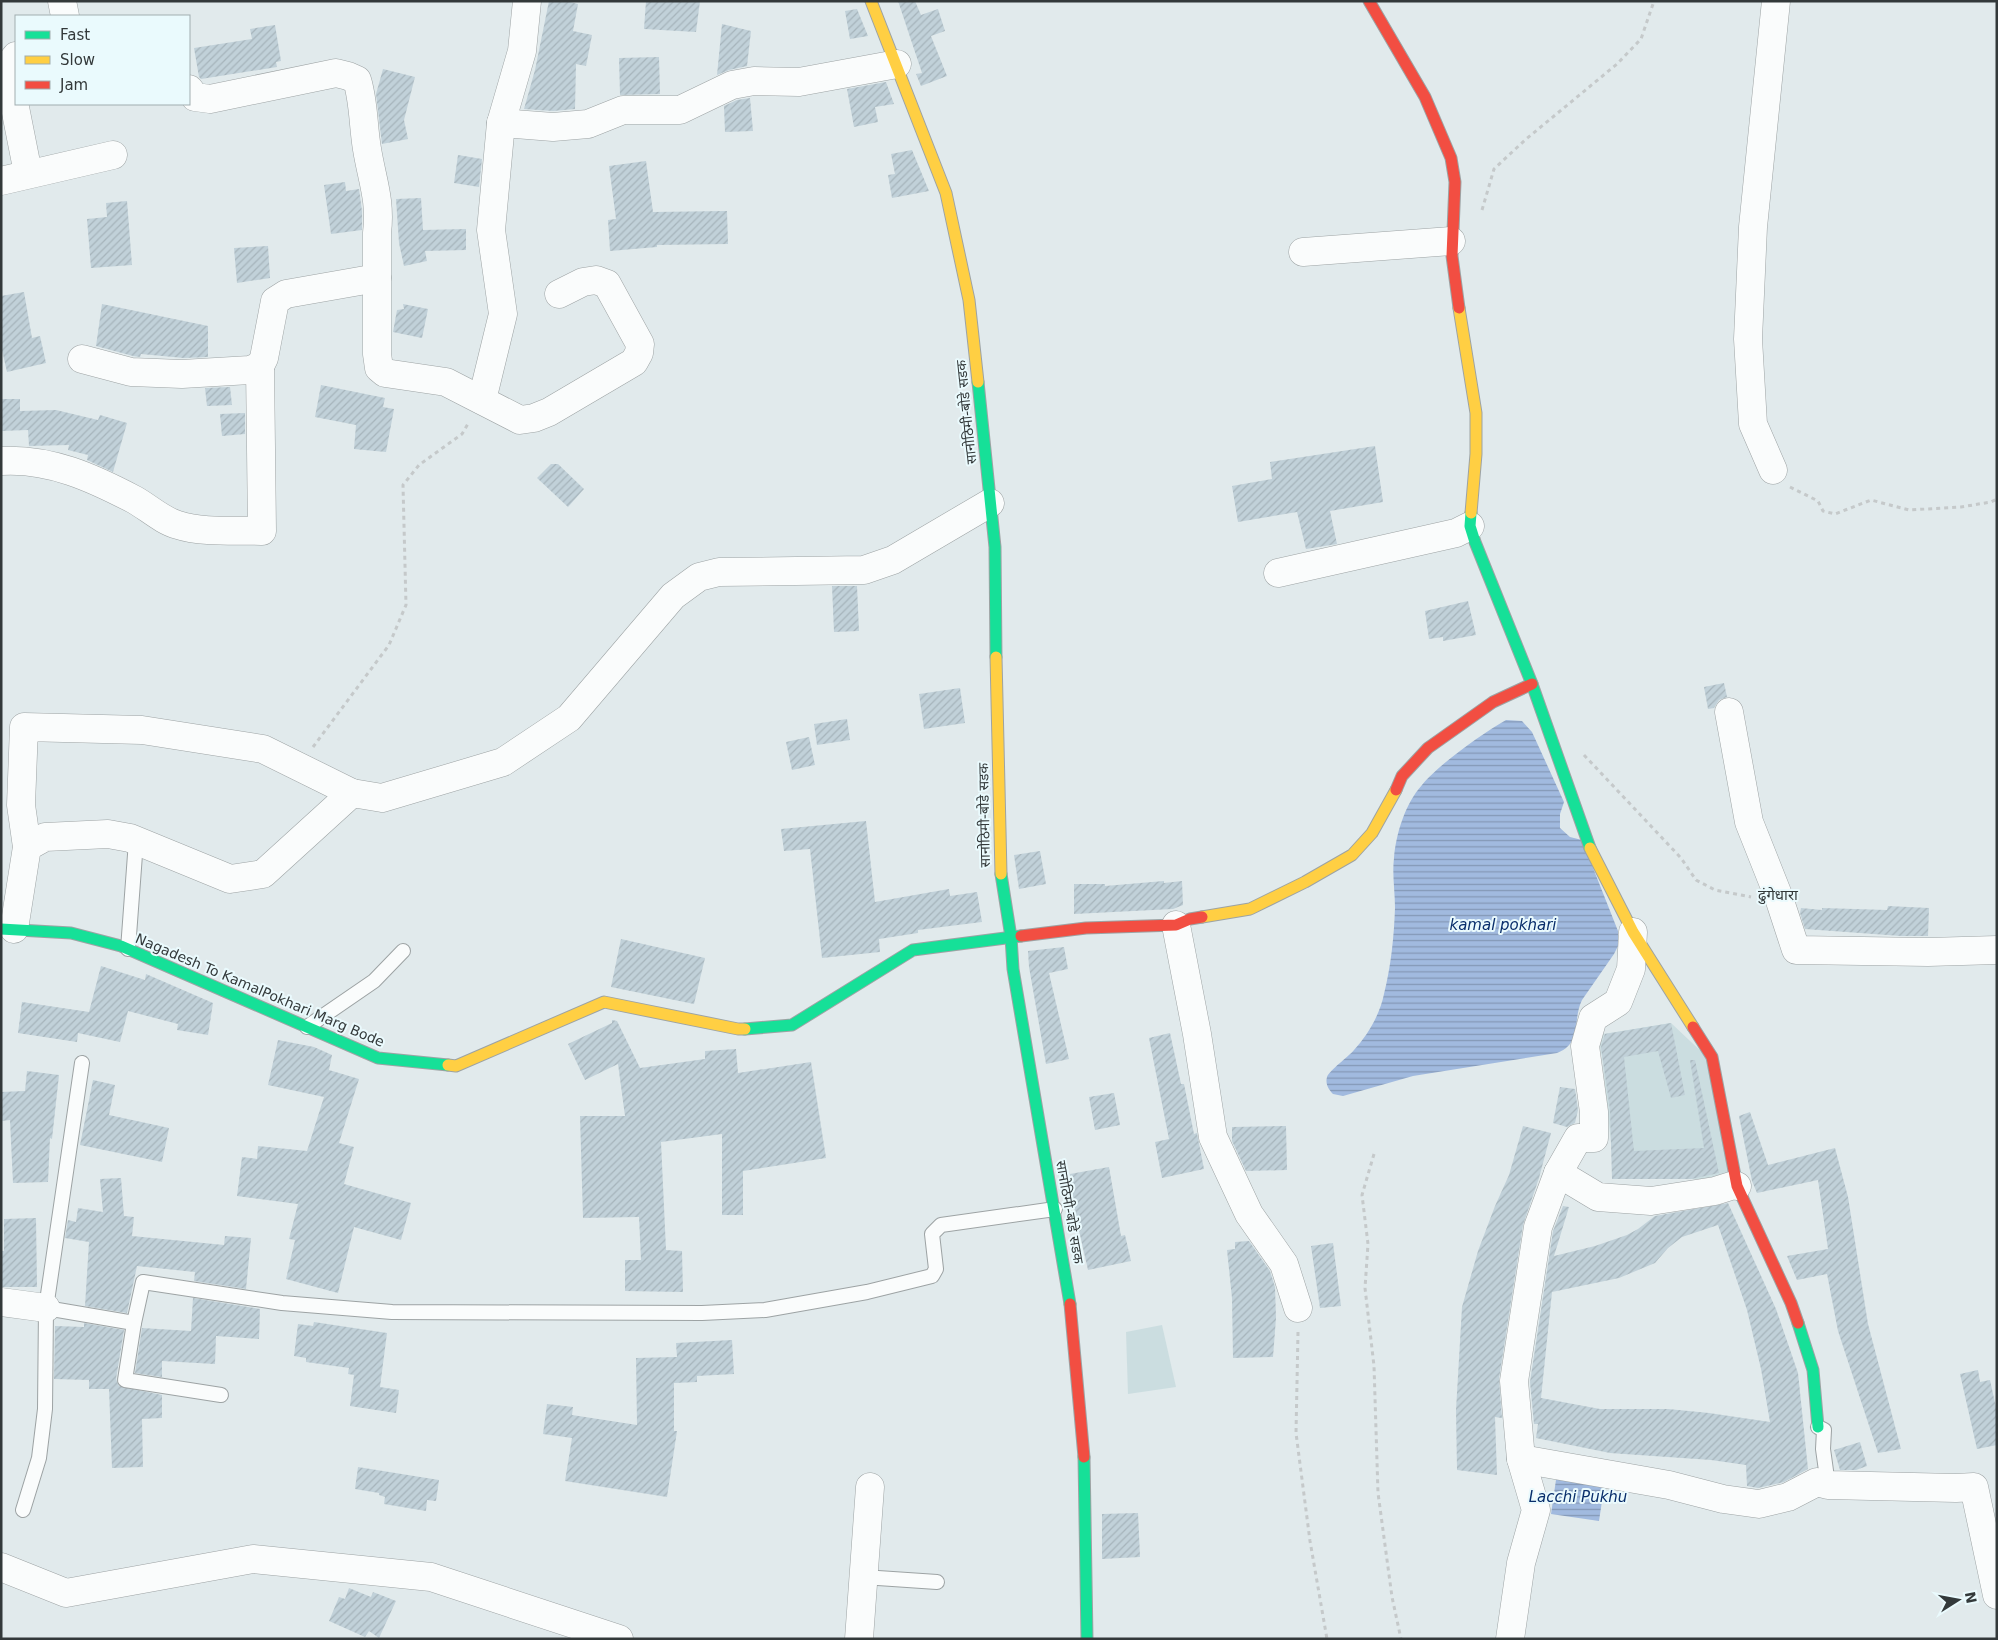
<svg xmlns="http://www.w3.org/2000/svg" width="1998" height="1640" viewBox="0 0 1998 1640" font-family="'DejaVu Sans','Noto Sans Devanagari',sans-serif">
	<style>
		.built { fill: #cbdde0 }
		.water { fill: url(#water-rules) }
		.building { fill: url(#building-hatch); fill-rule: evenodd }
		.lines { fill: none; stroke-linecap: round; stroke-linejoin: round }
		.lane-casing { stroke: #9da3a4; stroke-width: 16 }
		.street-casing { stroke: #9da3a4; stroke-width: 29 }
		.fast-casing { stroke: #9da3a4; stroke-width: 13 }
		.slow-casing { stroke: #9da3a4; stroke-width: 13 }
		.jam-casing { stroke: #9da3a4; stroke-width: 13 }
		.path { stroke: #c5c9ca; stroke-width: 3; stroke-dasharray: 4 4; stroke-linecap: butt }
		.lane { stroke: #fafcfc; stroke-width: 14 }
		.street { stroke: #fafcfc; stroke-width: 28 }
		.fast { stroke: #16e098; stroke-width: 11 }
		.slow { stroke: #ffcf43; stroke-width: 11 }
		.jam { stroke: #f24e42; stroke-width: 11 }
		.labels { text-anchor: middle; stroke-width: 4; stroke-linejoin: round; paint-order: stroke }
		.street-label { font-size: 14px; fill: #33393a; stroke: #eafafd }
		.neighbourhood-label { font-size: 15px; fill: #33393a; stroke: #eafafd }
		.water-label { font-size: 15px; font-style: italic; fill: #092e6b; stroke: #eafafd }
	</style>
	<defs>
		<pattern id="water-rules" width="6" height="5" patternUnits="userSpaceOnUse" patternTransform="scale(1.25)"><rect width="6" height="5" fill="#a1badf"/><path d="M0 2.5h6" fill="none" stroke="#8498b6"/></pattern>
		<pattern id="building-hatch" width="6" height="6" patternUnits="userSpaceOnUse" patternTransform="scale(1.25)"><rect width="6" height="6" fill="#c1d1d9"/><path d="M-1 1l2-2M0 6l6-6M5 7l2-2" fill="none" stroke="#a6b4bb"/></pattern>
	</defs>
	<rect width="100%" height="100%" fill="#e1eaec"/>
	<g class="built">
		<path d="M 1671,1023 L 1708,1058 L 1731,1175 L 1708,1179 L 1612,1179 L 1612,1152 L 1602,1057 L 1597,1035 Z"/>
		<path d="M 1162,1325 L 1176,1387 L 1128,1394 L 1126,1332 Z"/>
	</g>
	<g class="water">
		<path d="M 1506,720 L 1522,721 L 1532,732 L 1564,802 L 1560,814 L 1560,828 L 1570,837 L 1582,840 L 1618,931 L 1618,946 L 1614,954 L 1582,1000 C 1572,1020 1583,1043 1557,1053 L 1413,1076 L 1343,1096 L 1333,1094 C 1329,1090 1325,1084 1327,1077 C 1330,1070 1348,1057 1354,1050 C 1368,1035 1380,1014 1384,994 C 1391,966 1394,937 1395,908 C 1395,891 1392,874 1394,858 C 1396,834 1405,804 1422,785 C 1439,764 1482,734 1506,720 Z"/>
		<path d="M 1557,1473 L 1605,1481 L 1599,1521 L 1551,1514 Z"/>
	</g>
	<g class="building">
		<path d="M 549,1 L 566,1 L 578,4 L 573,31 L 592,35 L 586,66 L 576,64 L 575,109 L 553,111 L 524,109 L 535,70 Z"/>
		<path d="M 646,1 L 700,1 L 696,32 L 644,29 Z"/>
		<path d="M 898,1 L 915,1 L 921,15 L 938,9 L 945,31 L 931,36 L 947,76 L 921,86 L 916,74 L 922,73 Z"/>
		<path d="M 857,9 L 868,36 L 850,39 L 845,11 Z"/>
		<path d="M 722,24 L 751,31 L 747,66 L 729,70 L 717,75 Z"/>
		<path d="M 275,25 L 281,61 L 276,62 L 277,67 L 201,79 L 199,77 L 194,48 L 252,39 L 250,29 Z"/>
		<path d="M 659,57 L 660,94 L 620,95 L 619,58 Z"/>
		<path d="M 383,69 L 415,77 L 404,120 L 408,139 L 382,144 L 376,94 Z"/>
		<path d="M 886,82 L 894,104 L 875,107 L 878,122 L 854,127 L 847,89 Z"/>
		<path d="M 750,98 L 753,131 L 725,132 L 724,106 L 737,100 Z"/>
		<path d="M 912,150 L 929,191 L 892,198 L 888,175 L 895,174 L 891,154 Z"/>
		<path d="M 458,155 L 482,159 L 479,187 L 454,183 Z"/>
		<path d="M 646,161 L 653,212 L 727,211 L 728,244 L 657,245 L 657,247 L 610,251 L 608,220 L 616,219 L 609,166 Z"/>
		<path d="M 345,182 L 346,191 L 359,189 L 362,211 L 362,230 L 331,234 L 324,185 Z"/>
		<path d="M 421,198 L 423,230 L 466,229 L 466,250 L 425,251 L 427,261 L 404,266 L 399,243 L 396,199 Z"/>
		<path d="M 127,201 L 132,265 L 91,268 L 87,219 L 107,217 L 106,203 Z"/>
		<path d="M 268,246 L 270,278 L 237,283 L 234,248 Z"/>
		<path d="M 24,292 L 32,338 L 40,336 L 46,363 L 7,372 L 1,346 L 1,296 Z"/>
		<path d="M 102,304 L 208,326 L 208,357 L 184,358 L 141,354 L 140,357 L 133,356 L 96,346 Z"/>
		<path d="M 403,304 L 428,309 L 422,338 L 393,332 L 397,310 L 404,309 Z"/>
		<path d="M 321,385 L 385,398 L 383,407 L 394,409 L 386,452 L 354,449 L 356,425 L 315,417 Z"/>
		<path d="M 230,387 L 232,405 L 207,406 L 205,388 Z"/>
		<path d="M 1,399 L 20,399 L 20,411 L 56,410 L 98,420 L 100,415 L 127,423 L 113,472 L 87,460 L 88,455 L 68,450 L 69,445 L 29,446 L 28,430 L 1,431 Z"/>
		<path d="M 245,413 L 245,434 L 222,436 L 220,414 Z"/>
		<path d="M 1375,446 L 1383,502 L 1330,511 L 1337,544 L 1306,549 L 1297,512 L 1238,522 L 1232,486 L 1272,479 L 1270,462 Z"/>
		<path d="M 551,464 L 558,464 L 584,489 L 568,507 L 537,478 Z"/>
		<path d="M 832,586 L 857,586 L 859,631 L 834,632 Z"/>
		<path d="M 1468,601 L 1476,635 L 1443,641 L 1443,637 L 1429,639 L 1425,611 Z"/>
		<path d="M 1724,683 L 1727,697 L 1719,700 L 1714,708 L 1708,709 L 1704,687 Z"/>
		<path d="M 960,688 L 965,723 L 924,729 L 919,694 Z"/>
		<path d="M 847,719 L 850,740 L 817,745 L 814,724 Z"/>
		<path d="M 809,737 L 815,765 L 792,770 L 786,742 Z"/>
		<path d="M 866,821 L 875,902 L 949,889 L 950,896 L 977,892 L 982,922 L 918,930 L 918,933 L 879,939 L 880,952 L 822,958 L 810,849 L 784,851 L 781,829 Z"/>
		<path d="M 1040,851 L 1046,884 L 1019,889 L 1014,855 Z"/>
		<path d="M 1164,881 L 1164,883 L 1182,881 L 1183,905 L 1173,909 L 1074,914 L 1074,884 L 1105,884 L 1105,886 Z"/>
		<path d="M 1888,906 L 1929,908 L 1928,936 L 1901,936 L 1805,929 L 1800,913 L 1801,908 L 1822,910 L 1822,908 L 1887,910 Z"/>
		<path d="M 621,939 L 705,958 L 694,1004 L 611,987 Z"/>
		<path d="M 1064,947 L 1068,969 L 1049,973 L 1069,1059 L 1046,1064 L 1029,967 L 1028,951 Z"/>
		<path d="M 101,966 L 145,980 L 146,974 L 213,1003 L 208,1035 L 177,1030 L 178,1024 L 128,1011 L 120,1042 L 78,1033 L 77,1042 L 18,1033 L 22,1002 L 89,1012 Z"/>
		<path d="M 612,1020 L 617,1021 L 640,1068 L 705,1059 L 705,1051 L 736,1049 L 738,1073 L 811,1062 L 826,1158 L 743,1171 L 743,1215 L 722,1215 L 722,1134 L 661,1142 L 666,1250 L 682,1251 L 683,1292 L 625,1291 L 625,1260 L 641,1260 L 639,1217 L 583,1218 L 580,1116 L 625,1116 L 618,1064 L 585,1080 L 568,1044 L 612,1023 Z"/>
		<path d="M 1671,1023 L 1685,1095 L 1671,1098 L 1658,1051 L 1624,1057 L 1634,1151 L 1704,1148 L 1690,1060 L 1695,1060 L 1719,1173 L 1691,1179 L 1612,1179 L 1610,1110 L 1601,1047 L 1605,1034 Z"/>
		<path d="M 1170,1033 L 1181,1084 L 1184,1084 L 1194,1134 L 1197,1133 L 1204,1169 L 1162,1178 L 1155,1142 L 1169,1139 L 1149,1038 Z"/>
		<path d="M 278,1040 L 314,1047 L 332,1055 L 329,1070 L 359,1079 L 339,1143 L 354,1147 L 344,1184 L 411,1203 L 401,1240 L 354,1227 L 338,1293 L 286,1279 L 295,1240 L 289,1239 L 298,1204 L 237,1196 L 242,1157 L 257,1159 L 258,1146 L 307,1151 L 324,1097 L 268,1085 Z"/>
		<path d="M 27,1071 L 59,1075 L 52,1139 L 50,1138 L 48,1182 L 13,1183 L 10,1120 L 1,1121 L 1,1092 L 25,1091 Z"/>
		<path d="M 93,1080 L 115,1085 L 109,1115 L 169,1128 L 162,1162 L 80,1145 Z"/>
		<path d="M 1560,1087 L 1575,1089 L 1578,1110 L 1575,1123 L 1567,1127 L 1553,1123 Z"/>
		<path d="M 1114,1093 L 1120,1125 L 1095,1130 L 1089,1097 Z"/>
		<path d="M 1750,1112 L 1768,1165 L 1835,1148 L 1848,1197 L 1868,1324 L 1901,1449 L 1878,1453 L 1838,1331 L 1827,1274 L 1797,1280 L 1787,1256 L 1828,1249 L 1818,1180 L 1757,1193 L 1752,1181 L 1739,1116 Z"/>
		<path d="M 1286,1126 L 1287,1170 L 1246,1171 L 1232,1141 L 1232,1127 Z"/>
		<path d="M 1523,1126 L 1551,1133 L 1539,1178 L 1523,1225 L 1499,1379 L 1502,1418 L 1495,1417 L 1497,1475 L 1457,1470 L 1456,1410 L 1462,1307 L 1478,1251 L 1495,1206 L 1509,1175 Z"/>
		<path d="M 1109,1167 L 1121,1236 L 1125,1235 L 1131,1261 L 1088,1270 L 1075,1213 L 1070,1174 Z"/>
		<path d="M 121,1178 L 124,1216 L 134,1217 L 132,1236 L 224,1245 L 225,1236 L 251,1238 L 246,1289 L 194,1281 L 195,1272 L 137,1266 L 127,1313 L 85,1306 L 89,1242 L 65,1238 L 68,1220 L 76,1222 L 78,1208 L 103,1212 L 100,1179 Z"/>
		<path d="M 1728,1203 L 1776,1309 L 1798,1373 L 1808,1469 L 1784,1482 L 1758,1488 L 1747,1486 L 1746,1465 L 1711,1460 L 1610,1453 L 1536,1438 L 1538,1424 L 1534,1424 L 1530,1382 L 1553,1231 L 1563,1206 L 1569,1207 L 1554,1256 L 1595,1246 L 1627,1235 L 1638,1229 L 1655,1216 ZM 1718,1225 L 1747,1310 L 1761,1369 L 1770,1422 L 1709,1413 L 1668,1409 L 1600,1409 L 1541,1398 L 1552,1292 L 1619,1278 L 1655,1263 L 1668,1248 L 1682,1237 Z"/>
		<path d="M 36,1218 L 37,1287 L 1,1287 L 1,1251 L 4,1251 L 4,1219 Z"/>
		<path d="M 1249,1241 L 1270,1271 L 1275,1287 L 1276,1318 L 1273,1357 L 1233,1358 L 1232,1298 L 1227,1250 L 1235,1249 L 1235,1242 Z"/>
		<path d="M 1333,1243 L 1341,1306 L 1320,1308 L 1311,1246 Z"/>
		<path d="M 193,1298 L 260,1309 L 259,1339 L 216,1336 L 215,1364 L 162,1361 L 162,1377 L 135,1373 L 142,1328 L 191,1331 Z"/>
		<path d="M 314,1322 L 387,1333 L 380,1387 L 399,1390 L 396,1413 L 350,1406 L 354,1375 L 348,1374 L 349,1368 L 306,1362 L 306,1358 L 294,1356 L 298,1324 L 313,1326 Z"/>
		<path d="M 84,1323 L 124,1330 L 116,1379 L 119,1386 L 162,1395 L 162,1418 L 142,1419 L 143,1467 L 112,1468 L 109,1389 L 89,1389 L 89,1380 L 54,1379 L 55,1326 L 84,1327 Z"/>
		<path d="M 732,1340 L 734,1374 L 697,1376 L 697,1382 L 674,1383 L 674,1431 L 677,1431 L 667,1497 L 565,1481 L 572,1438 L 543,1434 L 547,1404 L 573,1407 L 572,1415 L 637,1425 L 636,1358 L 677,1357 L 676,1343 Z"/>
		<path d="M 1978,1370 L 1980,1382 L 1990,1380 L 1997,1412 L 1997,1445 L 1977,1449 L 1960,1374 Z"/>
		<path d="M 1860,1442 L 1867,1466 L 1856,1470 L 1840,1470 L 1834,1450 Z"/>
		<path d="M 358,1467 L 439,1480 L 436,1501 L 427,1500 L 426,1511 L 384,1504 L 385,1497 L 379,1495 L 379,1493 L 355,1489 Z"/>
		<path d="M 1138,1513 L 1140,1557 L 1102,1559 L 1102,1514 Z"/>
		<path d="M 349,1588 L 371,1597 L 373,1592 L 396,1601 L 379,1638 L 369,1631 L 365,1637 L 329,1621 L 339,1597 L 345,1599 Z"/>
	</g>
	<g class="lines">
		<defs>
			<g id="lane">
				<path d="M 128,949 L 136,841"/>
				<path d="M 307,1027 L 374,981 L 403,951"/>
				<path d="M 46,1308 L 134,1323 L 143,1282 L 282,1303 L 392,1312 L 702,1313 L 765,1310 L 867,1292 L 932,1276 L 936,1269 L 932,1234 L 941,1225 L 1055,1209"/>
				<path d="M 134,1323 L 125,1380 L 221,1395"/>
				<path d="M 1818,1427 L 1824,1430 L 1823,1449 L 1828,1485"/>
				<path d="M 23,1510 L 39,1458 L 45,1409 L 46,1308 L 82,1063"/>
				<path d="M 863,1577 L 937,1582"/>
			</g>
			<g id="street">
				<path d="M 62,1 L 65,16"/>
				<path d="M 16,56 L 7,67 L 28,173"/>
				<path d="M 189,89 L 195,97 L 210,99 L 336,73 L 348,76 L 357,80 C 364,102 363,126 367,149 C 372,180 381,200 377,233 L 377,354 L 379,368 L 385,373 L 446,382 L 520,420 L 534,418 L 549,412 L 634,362 L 639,353 L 640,344 L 607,284 L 596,280 L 583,282 L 559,294"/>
				<path d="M 501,123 L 553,127 L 588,124 L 623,110 L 680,110 L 732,85 L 754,81 L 799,82 L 897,64"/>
				<path d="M 1,181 L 113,155"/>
				<path d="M 1303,252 L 1451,241"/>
				<path d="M 82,359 L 131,372 L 182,374 L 250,370 L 260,366 L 264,358 L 275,301 L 286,294 L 377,278"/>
				<path d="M 482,400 L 503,314 L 491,230 L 501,123 L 522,51 L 527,1"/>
				<path d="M 1,461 C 50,458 93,478 135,500 C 149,508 163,521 178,525 C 202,533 237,530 262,531 L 260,366"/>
				<path d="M 1773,470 L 1753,424 L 1748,339 L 1753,227 L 1776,1"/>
				<path d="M 1278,573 L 1456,533 L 1470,526"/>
				<path d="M 1729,712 L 1749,822 L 1778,895 L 1796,950 L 1928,952 L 1997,950"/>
				<path d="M 27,847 L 21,805 L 24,727 L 142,730 L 263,749 L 352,793"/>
				<path d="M 1176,925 L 1197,1034 L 1213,1137 L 1249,1214 L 1284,1264 L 1298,1308"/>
				<path d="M 14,929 L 27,847 L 45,837 L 108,834 L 130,838 L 230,879 L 263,874 L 352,793 L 382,798 L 503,762 L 569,718 L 673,596 L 699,577 L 719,572 L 864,570 L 893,560 L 990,503"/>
				<path d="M 1558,1173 L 1598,1197 L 1651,1201 L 1715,1191 L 1734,1185 L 1737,1186"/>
				<path d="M 1,1302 L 46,1308"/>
				<path d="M 1521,1459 L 1669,1485 L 1723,1499 L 1759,1504 L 1788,1497 L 1817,1482 L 1828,1485 L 1956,1488 L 1974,1487 L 1997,1595"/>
				<path d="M 1,1567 L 66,1593 L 253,1559 L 431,1577 L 619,1639"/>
				<path d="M 859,1639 L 870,1487"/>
				<path d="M 1510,1639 L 1521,1563 L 1536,1510 L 1521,1459 L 1514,1381 L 1538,1227 L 1558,1173 L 1578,1138 L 1594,1138 L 1594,1112 L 1585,1046 L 1593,1018 L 1618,1002 L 1631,969 L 1633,932"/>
			</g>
			<g id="fast">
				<path d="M 978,382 L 995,547 L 996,657"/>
				<path d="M 1471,513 L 1470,526 L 1475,542 L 1532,684 L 1590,848"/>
				<path d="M 1001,874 L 1011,937 L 1013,969 L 1070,1304"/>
				<path d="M 1,929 L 71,933 L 121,946 L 378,1058 L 448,1065"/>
				<path d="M 745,1029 L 792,1025 L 913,950 L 1021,936"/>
				<path d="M 1798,1323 L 1813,1370 L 1818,1427"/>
				<path d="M 1084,1457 L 1087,1639"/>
			</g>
			<g id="slow">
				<path d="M 871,1 L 946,193 L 969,300 L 978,382"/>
				<path d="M 1459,308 L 1476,413 L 1476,454 L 1471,513"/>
				<path d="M 996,657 L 1001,874"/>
				<path d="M 1590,848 L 1633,932 L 1693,1027"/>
				<path d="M 1202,917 L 1250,909 L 1305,882 L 1352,855 L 1372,833 L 1396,790"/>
				<path d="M 448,1065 L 456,1066 L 604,1002 L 738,1029 L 745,1029"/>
			</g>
			<g id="jam">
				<path d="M 1369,1 L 1425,97 L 1451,158 L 1455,182 L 1452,256 L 1459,308"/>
				<path d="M 1396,790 L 1402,776 L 1428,748 L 1493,702 L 1532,684"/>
				<path d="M 1021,936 L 1086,928 L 1176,925 L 1190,919 L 1202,917"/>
				<path d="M 1693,1027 L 1712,1057 L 1737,1186 L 1791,1303 L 1798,1323"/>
				<path d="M 1070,1304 L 1084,1457"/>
			</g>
		</defs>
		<use href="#lane" class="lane-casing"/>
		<use href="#street" class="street-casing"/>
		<use href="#fast" class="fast-casing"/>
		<use href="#slow" class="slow-casing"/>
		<use href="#jam" class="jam-casing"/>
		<g class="path">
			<path d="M 1482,210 L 1494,169 L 1525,140 L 1617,64 L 1641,39 L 1654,1"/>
			<path d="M 1790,487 L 1818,501 L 1823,511 L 1835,514 L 1871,500 L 1909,510 L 1961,507 L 1991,502 L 1997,499"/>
			<path d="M 313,747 L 389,645 L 406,605 L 403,485 L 419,465 L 462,434 L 469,422"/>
			<path d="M 1584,755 L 1681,858 L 1696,880 L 1715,890 L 1751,897"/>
			<path d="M 1374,1154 L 1362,1195 L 1368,1244 L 1365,1288 L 1374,1366 L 1378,1493 L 1392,1597 L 1401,1639"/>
			<path d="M 1298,1332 L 1296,1433 L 1310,1541 L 1327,1639"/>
		</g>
		<use href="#lane" class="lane"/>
		<use href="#street" class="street"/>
		<use href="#fast" class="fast"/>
		<use href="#slow" class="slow"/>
		<use href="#jam" class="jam"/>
	</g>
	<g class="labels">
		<g class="street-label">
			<text transform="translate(966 412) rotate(-96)" y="5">सानोठिमी-बोडे सडक</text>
			<text transform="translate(984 815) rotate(-91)" y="5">सानोठिमी-बोडे सडक</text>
			<text transform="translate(260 990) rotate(23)" y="5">Nagadesh To KamalPokhari Marg Bode</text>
			<text transform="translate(1070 1212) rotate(80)" y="5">सानोठिमी-बोडे सडक</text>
		</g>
		<g class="neighbourhood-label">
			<text x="1778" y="900">ढुंगेधारा</text>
		</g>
		<g class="water-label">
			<text x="1503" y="930">kamal pokhari</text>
			<text x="1578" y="1502">Lacchi Pukhu</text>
		</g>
	</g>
	<rect width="1998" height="1640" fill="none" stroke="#33393a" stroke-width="5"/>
	<rect x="15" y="15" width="175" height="90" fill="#eafafd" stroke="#a1adaf"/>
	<rect x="25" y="31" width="25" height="8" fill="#16e098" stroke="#a1adaf"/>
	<text x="60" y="40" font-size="15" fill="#33393a">Fast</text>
	<rect x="25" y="56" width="25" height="8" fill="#ffcf43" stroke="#a1adaf"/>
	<text x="60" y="65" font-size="15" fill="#33393a">Slow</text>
	<rect x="25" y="81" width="25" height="8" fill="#f24e42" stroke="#a1adaf"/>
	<text x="60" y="90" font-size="15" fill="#33393a">Jam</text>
	<g transform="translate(1958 1600) rotate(79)" stroke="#eafafd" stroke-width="4" paint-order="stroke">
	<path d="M0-4L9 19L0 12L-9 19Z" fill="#33393a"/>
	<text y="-8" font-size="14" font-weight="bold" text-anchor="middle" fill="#33393a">N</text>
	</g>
</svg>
